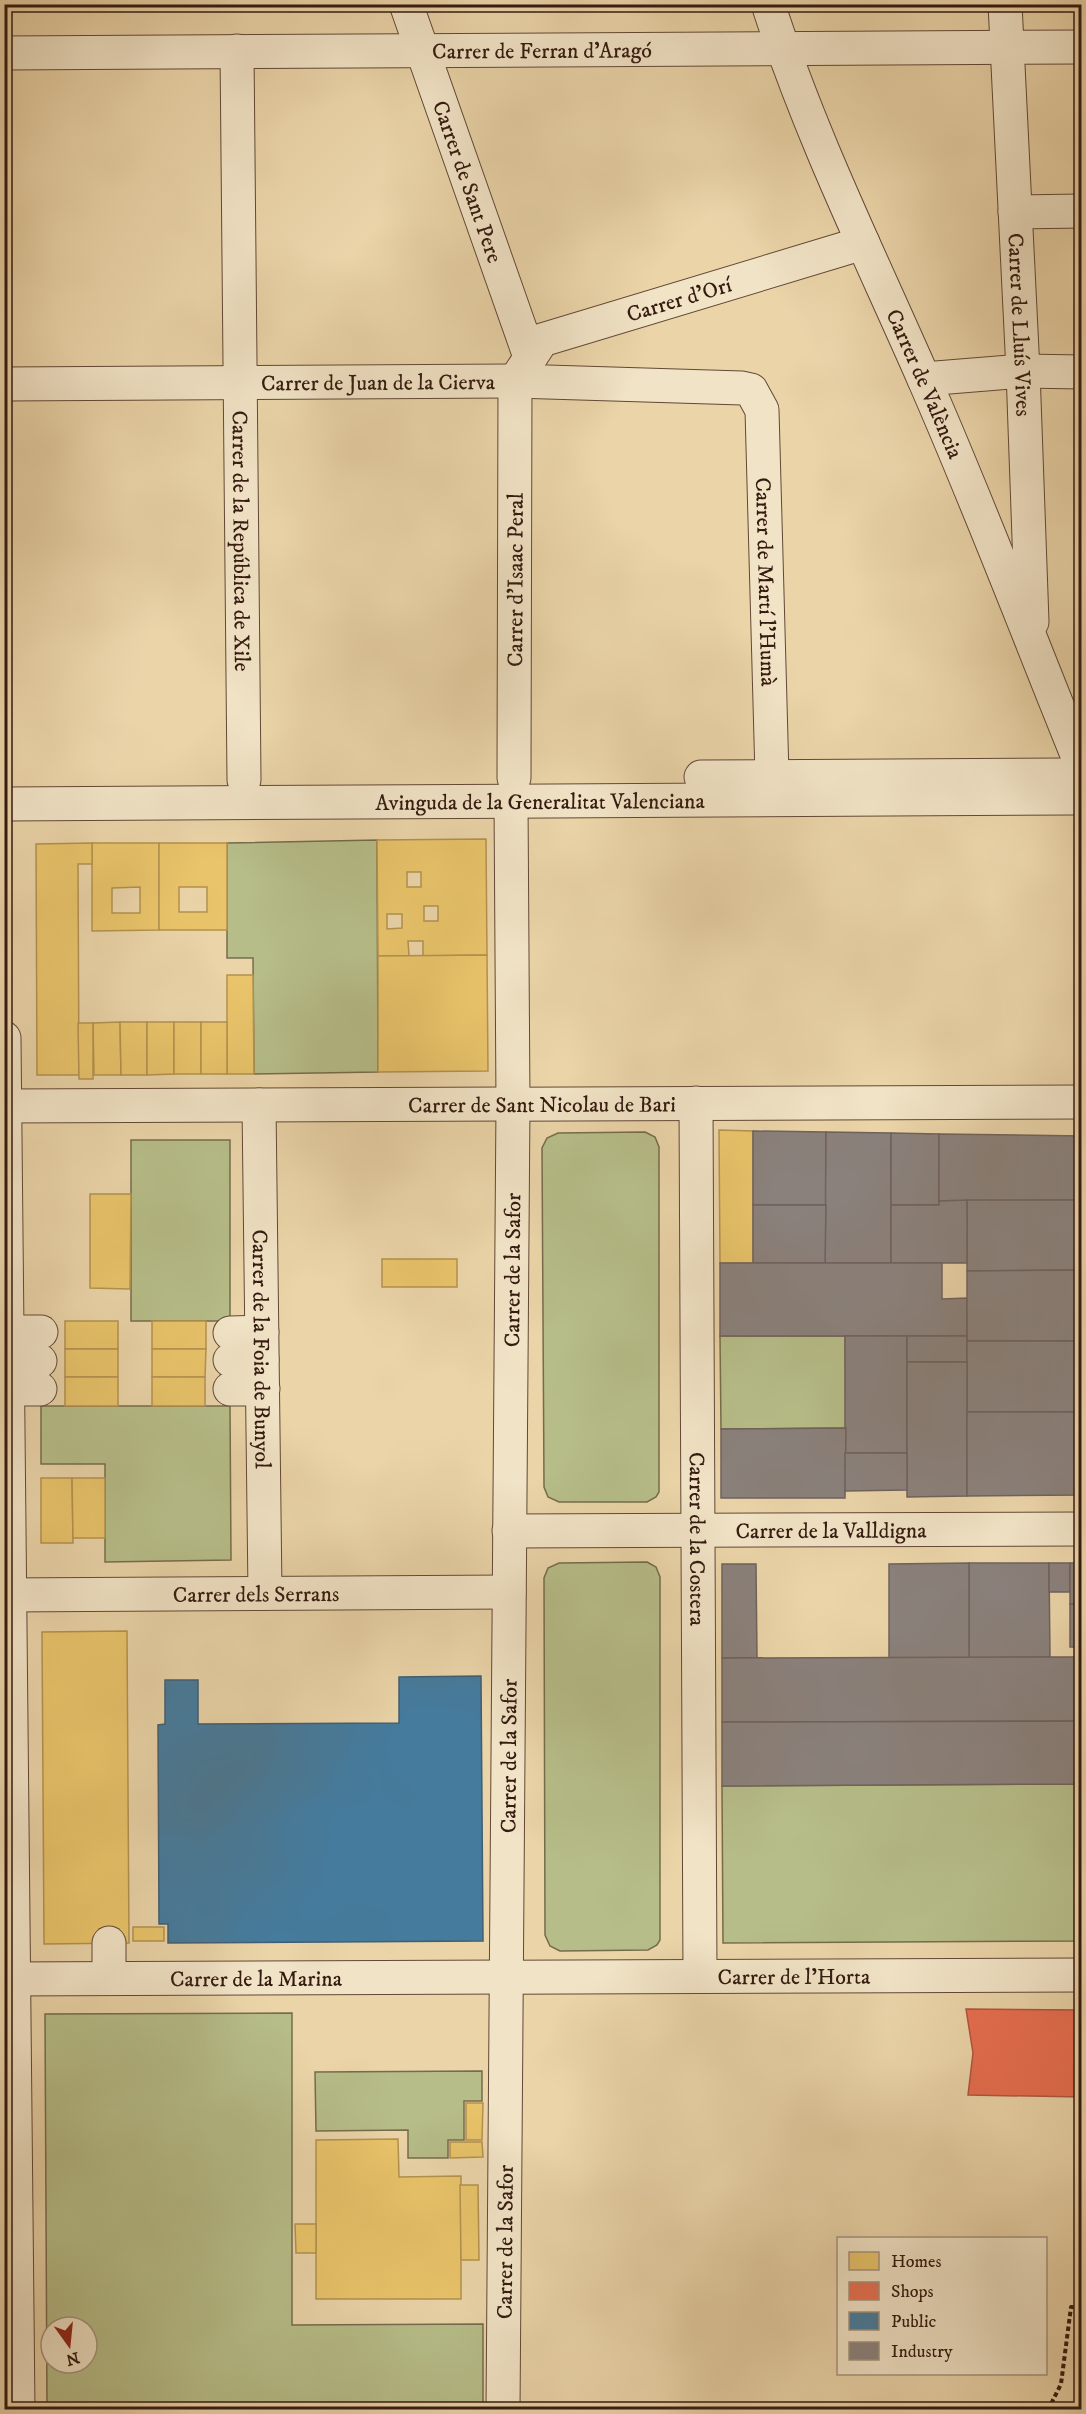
<svg xmlns="http://www.w3.org/2000/svg" width="1086" height="2414" viewBox="0 0 1086 2414" font-family="'IM FELL DW Pica',serif">
	<style>
		.green { fill: #b6bd88; stroke: #756c4c; stroke-width: 1.5; fill-rule: evenodd }
		.homes { fill: #e9c46a; stroke: #b3914f; stroke-width: 1.5; fill-rule: evenodd }
		.shops { fill: #e76f51; stroke: #b1563e; stroke-width: 1.5 }
		.public { fill: #457b9d; stroke: #405e73; stroke-width: 1.5 }
		.industry { fill: #8a817c; stroke: #70625c; stroke-width: 1.5 }
		.lines { fill: none; stroke-linecap: round; stroke-linejoin: round }
		.minor-casing { stroke: #624836; stroke-width: 35 }
		.path { stroke: #341a10; stroke-width: 4; stroke-dasharray: 4.5 3; stroke-linecap: butt }
		.minor { stroke: #f1e3c6; stroke-width: 33 }
		.labels { text-anchor: middle; stroke-width: 6; stroke-linejoin: round; paint-order: stroke }
		.street-label { font-size: 22px; fill: #341a10; stroke: #f1e3c6 }
	</style>
	<rect width="100%" height="100%" fill="#ead4a8"/>
	<filter id="stains"><feTurbulence type="fractalNoise" baseFrequency=".00333" numOctaves="4"/><feColorMatrix values="0 0 0 0 .2 0 0 0 0 .09 0 0 0 0 .02 0 0 0 .5 -.17"/></filter>
	<radialGradient id="worn" r=".72"><stop offset=".6" stop-color="#630" stop-opacity="0"/><stop offset="1" stop-color="#630" stop-opacity=".3"/></radialGradient>
	<g class="green">
		<path d="M 377,840 L 378,1072 L 254,1074 L 253,958 L 227,958 L 227,843 Z"/>
		<path d="M 645,1132 L 655,1137 L 659,1147 L 659,1492 L 656,1497 L 647,1502 L 559,1502 L 548,1497 L 544,1487 L 542,1148 L 547,1138 L 558,1133 Z"/>
		<rect x="131" y="1140" width="99" height="181"/>
		<path d="M 720,1336 L 845,1336 L 846,1428 L 721,1429 Z"/>
		<path d="M 41,1406 L 230,1406 L 231,1560 L 105,1562 L 105,1464 L 41,1464 Z"/>
		<path d="M 647,1562 L 656,1567 L 660,1577 L 660,1940 L 657,1945 L 648,1950 L 560,1951 L 550,1946 L 545,1935 L 544,1578 L 548,1568 L 559,1563 Z"/>
		<path d="M 1081,1784 L 1081,1941 L 723,1943 L 722,1786 Z"/>
		<path d="M 292,2013 L 292,2325 L 483,2324 L 483,2409 L 47,2409 L 45,2014 ZM 51,2327 L 87,2327 L 87,2363 L 51,2363 Z"/>
		<path d="M 482,2071 L 482,2101 L 464,2101 L 464,2140 L 448,2140 L 448,2158 L 408,2158 L 408,2130 L 316,2131 L 315,2072 Z"/>
	</g>
	<g class="homes">
		<path d="M 486,839 L 487,955 L 423,956 L 423,941 L 408,941 L 409,956 L 378,956 L 377,840 ZM 407,872 L 421,872 L 421,887 L 407,887 ZM 424,906 L 438,906 L 438,921 L 424,921 ZM 387,914 L 402,914 L 402,928 L 387,929 Z"/>
		<path d="M 92,843 L 159,843 L 159,930 L 92,931 ZM 140,887 L 140,913 L 112,913 L 112,888 Z"/>
		<path d="M 92,843 L 92,864 L 78,864 L 79,1075 L 37,1075 L 36,844 Z"/>
		<path d="M 159,843 L 227,843 L 227,930 L 159,930 ZM 179,887 L 207,887 L 207,912 L 179,912 Z"/>
		<path d="M 487,955 L 488,1071 L 378,1072 L 378,956 Z"/>
		<path d="M 227,975 L 253,975 L 254,1074 L 227,1074 Z"/>
		<path d="M 120,1022 L 121,1075 L 94,1075 L 93,1023 Z"/>
		<path d="M 120,1022 L 147,1022 L 147,1075 L 121,1075 Z"/>
		<path d="M 147,1022 L 174,1022 L 174,1074 L 147,1075 Z"/>
		<rect x="174" y="1022" width="27" height="52"/>
		<rect x="201" y="1022" width="26" height="52"/>
		<path d="M 78,1023 L 93,1023 L 93,1079 L 79,1079 Z"/>
		<path d="M 719,1130 L 753,1131 L 753,1263 L 720,1263 Z"/>
		<path d="M 90,1194 L 131,1194 L 130,1289 L 90,1288 Z"/>
		<rect x="382" y="1259" width="75" height="28"/>
		<rect x="65" y="1321" width="53" height="28"/>
		<rect x="152" y="1321" width="54" height="28"/>
		<rect x="65" y="1349" width="53" height="28"/>
		<path d="M 152,1349 L 206,1349 L 205,1377 L 152,1377 Z"/>
		<rect x="65" y="1377" width="53" height="29"/>
		<rect x="152" y="1377" width="53" height="29"/>
		<path d="M 41,1478 L 72,1478 L 73,1543 L 41,1543 Z"/>
		<path d="M 72,1478 L 105,1478 L 105,1538 L 73,1538 Z"/>
		<path d="M 127,1631 L 129,1943 L 44,1944 L 42,1632 Z"/>
		<rect x="133" y="1927" width="31" height="14"/>
		<path d="M 466,2103 L 483,2103 L 482,2140 L 466,2140 Z"/>
		<path d="M 398,2139 L 399,2177 L 461,2176 L 461,2299 L 316,2299 L 316,2140 Z"/>
		<path d="M 450,2142 L 482,2142 L 483,2157 L 450,2158 Z"/>
		<path d="M 460,2185 L 478,2185 L 479,2260 L 461,2260 Z"/>
		<path d="M 295,2224 L 316,2224 L 316,2253 L 296,2253 Z"/>
	</g>
	<path class="shops" d="M 966,2009 L 1082,2010 L 1082,2097 L 968,2095 L 973,2053 Z"/>
	<path class="public" d="M 481,1676 L 483,1941 L 168,1943 L 168,1924 L 159,1924 L 158,1725 L 165,1724 L 165,1680 L 198,1680 L 198,1724 L 399,1723 L 399,1677 Z"/>
	<g class="industry">
		<path d="M 753,1131 L 826,1132 L 826,1205 L 753,1205 Z"/>
		<path d="M 826,1132 L 891,1133 L 891,1263 L 825,1263 Z"/>
		<path d="M 891,1133 L 939,1134 L 939,1205 L 891,1205 Z"/>
		<path d="M 939,1134 L 1082,1136 L 1082,1200 L 939,1201 Z"/>
		<path d="M 967,1200 L 1082,1200 L 1082,1270 L 967,1271 Z"/>
		<path d="M 967,1200 L 967,1263 L 891,1263 L 891,1205 L 939,1205 L 939,1201 Z"/>
		<path d="M 753,1205 L 826,1205 L 825,1263 L 753,1263 Z"/>
		<path d="M 720,1263 L 942,1263 L 942,1299 L 967,1298 L 967,1336 L 720,1336 Z"/>
		<path d="M 1082,1270 L 1082,1341 L 967,1341 L 967,1271 Z"/>
		<rect x="845" y="1336" width="62" height="117"/>
		<rect x="907" y="1336" width="60" height="26"/>
		<rect x="967" y="1341" width="115" height="71"/>
		<path d="M 907,1362 L 967,1362 L 967,1496 L 907,1497 Z"/>
		<path d="M 967,1412 L 1082,1412 L 1082,1495 L 967,1496 Z"/>
		<path d="M 846,1428 L 845,1498 L 721,1498 L 721,1429 Z"/>
		<path d="M 845,1453 L 907,1453 L 907,1490 L 845,1491 Z"/>
		<path d="M 969,1563 L 1049,1563 L 1050,1657 L 969,1658 Z"/>
		<path d="M 969,1563 L 969,1658 L 889,1658 L 889,1564 Z"/>
		<rect x="1049" y="1563" width="21" height="29"/>
		<rect x="1070" y="1563" width="12" height="41"/>
		<path d="M 722,1564 L 756,1564 L 757,1658 L 722,1658 Z"/>
		<rect x="1070" y="1604" width="12" height="43"/>
		<path d="M 1050,1657 L 1082,1657 L 1082,1721 L 722,1722 L 722,1658 Z"/>
		<path d="M 1082,1721 L 1082,1784 L 722,1786 L 722,1722 Z"/>
	</g>
	<g class="lines">
		<defs>
			<g id="minor">
				<path id="s1" d="M 406,4 L 530,357"/>
				<path id="s2" d="M 768,4 C 809,132 869,254 923,377 C 979,504 1028,634 1080,762"/>
				<path id="s3" d="M 1005,4 L 1023,371 L 1032,622"/>
				<path id="s4" d="M 237,51 L 244,780"/>
				<path id="s5" d="M 4,53 L 1082,47"/>
				<path d="M 1015,212 L 1082,211"/>
				<path d="M 924,379 L 1023,371 L 1082,372"/>
				<path id="s6" d="M 515,381 L 542,340 L 863,243"/>
				<path id="s7" d="M 4,384 L 515,381 L 742,388 L 751,390 L 762,410 L 772,776"/>
				<path d="M 701,777 L 1068,775"/>
				<path id="s8" d="M 514,778 L 515,381"/>
				<path id="s9" d="M 4,804 L 1073,798"/>
				<path d="M 4,1038 L 18,2410"/>
				<path id="s10" d="M 696,1103 L 700,1976"/>
				<path id="s11" d="M 259,1105 L 265,1593"/>
				<path id="s12" d="M 4,1106 L 1082,1102"/>
				<path d="M 8,1332 L 41,1332"/>
				<path d="M 230,1333 L 262,1332"/>
				<path d="M 230,1360 L 262,1360"/>
				<path d="M 7,1361 L 40,1361"/>
				<path d="M 8,1389 L 40,1389"/>
				<path d="M 230,1389 L 263,1389"/>
				<path id="s13" d="M 509,1531 L 1082,1529"/>
				<path id="s14" d="M 4,1595 L 509,1592"/>
				<path d="M 109,1943 L 109,1978"/>
				<path id="s15" d="M 4,1979 L 1082,1975"/>
				<path id="s16" d="M 503,2410 L 513,1104 L 511,801"/>
			</g>
		</defs>
		<use href="#minor" class="minor-casing"/>
		<path class="path" d="M 1048,2410 L 1061,2384 L 1071,2307 L 1082,2308"/>
		<use href="#minor" class="minor"/>
	</g>
	<g class="labels">
		<g class="street-label">
			<text dy="8" stroke="none"><textPath href="#s5" startOffset="538">Carrer de Ferran d'Aragó</textPath></text>
			<text dy="8" stroke="none"><textPath href="#s1" startOffset="188">Carrer de Sant Pere</textPath></text>
			<text dy="8" stroke="none"><textPath href="#s6" startOffset="192">Carrer d'Orí</textPath></text>
			<text dy="8" stroke="none"><textPath href="#s3" startOffset="321">Carrer de Lluís Vives</textPath></text>
			<text dy="8" stroke="none"><textPath href="#s7" startOffset="374">Carrer de Juan de la Cierva</textPath></text>
			<text dy="8" stroke="none"><textPath href="#s2" startOffset="411">Carrer de València</textPath></text>
			<text dy="8" stroke="none"><textPath href="#s4" startOffset="490">Carrer de la República de Xile</textPath></text>
			<text dy="8" stroke="none"><textPath href="#s8" startOffset="198">Carrer d'Isaac Peral</textPath></text>
			<text dy="8" stroke="none"><textPath href="#s7" startOffset="942">Carrer de Martí l'Humà</textPath></text>
			<text dy="8" stroke="none"><textPath href="#s9" startOffset="536">Avinguda de la Generalitat Valenciana</textPath></text>
			<text dy="8" stroke="none"><textPath href="#s12" startOffset="538">Carrer de Sant Nicolau de Bari</textPath></text>
			<text dy="8" stroke="none"><textPath href="#s16" startOffset="1140">Carrer de la Safor</textPath></text>
			<text dy="8" stroke="none"><textPath href="#s11" startOffset="244">Carrer de la Foia de Bunyol</textPath></text>
			<text dy="8" stroke="none"><textPath href="#s13" startOffset="322">Carrer de la Valldigna</textPath></text>
			<text dy="8" stroke="none"><textPath href="#s10" startOffset="436">Carrer de la Costera</textPath></text>
			<text dy="8" stroke="none"><textPath href="#s14" startOffset="252">Carrer dels Serrans</textPath></text>
			<text dy="8" stroke="none"><textPath href="#s16" startOffset="654">Carrer de la Safor</textPath></text>
			<text dy="8" stroke="none"><textPath href="#s15" startOffset="790">Carrer de l'Horta</textPath></text>
			<text dy="8" stroke="none"><textPath href="#s15" startOffset="252">Carrer de la Marina</textPath></text>
			<text dy="8" stroke="none"><textPath href="#s16" startOffset="168">Carrer de la Safor</textPath></text>
		</g>
	</g>
	<rect width="1086" height="2414" fill="none" stroke="#ead4a8" stroke-width="24"/>
	<rect x="6" y="6" width="1074" height="2402" fill="none" stroke="#341a10" stroke-width="3"/>
	<rect x="12" y="12" width="1062" height="2390" fill="none" stroke="#341a10" stroke-width="1.5"/>
	<rect x="837" y="2237" width="210" height="138" fill="#f1e3c6" stroke="#a5937d" stroke-width="1.5"/>
	<rect x="849" y="2252" width="30" height="18" fill="#e9c46a" stroke="#a5937d" stroke-width="1.5"/>
	<text x="891" y="2267" font-size="18" fill="#341a10">Homes</text>
	<rect x="849" y="2282" width="30" height="18" fill="#e76f51" stroke="#a5937d" stroke-width="1.5"/>
	<text x="891" y="2297" font-size="18" fill="#341a10">Shops</text>
	<rect x="849" y="2312" width="30" height="18" fill="#457b9d" stroke="#a5937d" stroke-width="1.5"/>
	<text x="891" y="2327" font-size="18" fill="#341a10">Public</text>
	<rect x="849" y="2342" width="30" height="18" fill="#8a817c" stroke="#a5937d" stroke-width="1.5"/>
	<text x="891" y="2357" font-size="18" fill="#341a10">Industry</text>
	<g transform="translate(69 2345) rotate(165)"><circle r="28" fill="#f1e3c6" stroke="#a5937d" stroke-width="1.5"/>
	<path d="M0-4.5L10 22L0 15L-10 22Z" fill="#8f2418"/>
	<text y="-9" font-size="16" font-weight="bold" text-anchor="middle" fill="#341a10">N</text>
	</g>
	<rect width="100%" height="100%" filter="url(#stains)"/>
	<rect width="100%" height="100%" fill="url(#worn)"/>
</svg>
